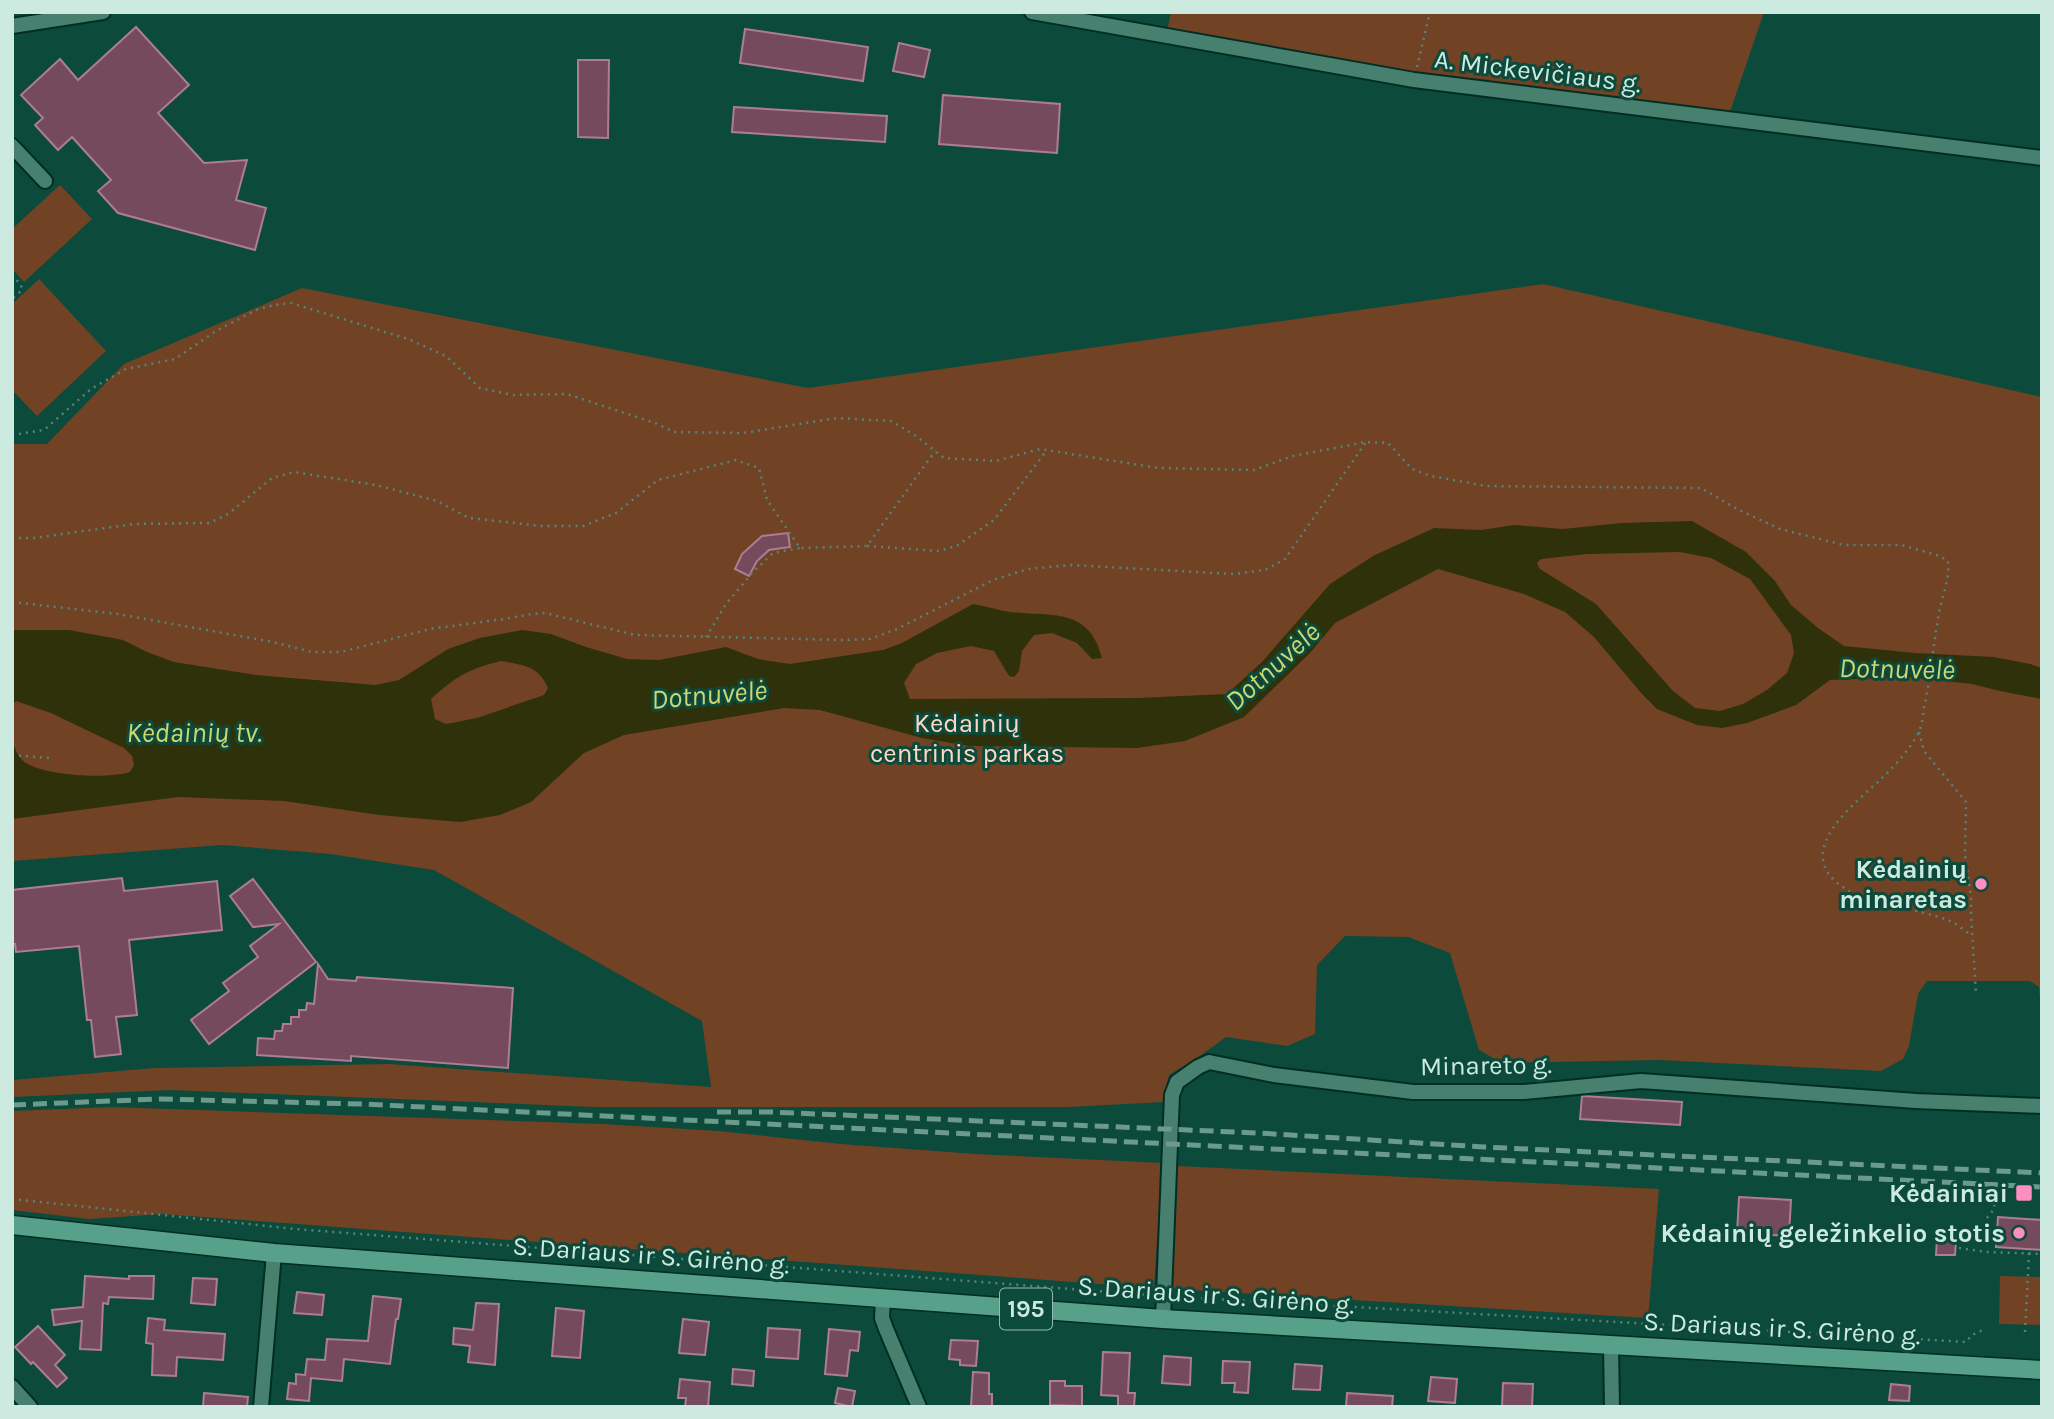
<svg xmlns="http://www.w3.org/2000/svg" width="2054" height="1419" viewBox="0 0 2054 1419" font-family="Karla,sans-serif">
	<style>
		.green { fill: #724224 }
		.water { fill: #2f310a; fill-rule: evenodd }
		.building { fill: #764a5d; stroke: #ad7d92; stroke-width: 2 }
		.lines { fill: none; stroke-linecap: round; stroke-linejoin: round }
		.minor-casing { stroke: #002e23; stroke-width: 18 }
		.primary-casing { stroke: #002e23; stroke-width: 21 }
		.path { stroke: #548578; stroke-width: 2.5; stroke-dasharray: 2 5; stroke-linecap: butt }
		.minor { stroke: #47806e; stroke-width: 14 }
		.primary { stroke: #57a08a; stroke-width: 18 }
		.rail { stroke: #6c9a8d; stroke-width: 5; stroke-dasharray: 14 7; stroke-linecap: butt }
		.poi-dot { fill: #fc8fc1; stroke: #0c4a3b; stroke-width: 2.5 }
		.labels { text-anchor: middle; stroke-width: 6; stroke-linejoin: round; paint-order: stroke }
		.shield { fill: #0c4a3b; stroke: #93baae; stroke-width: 2 }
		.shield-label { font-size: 24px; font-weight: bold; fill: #cdeae0 }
		.street-label { font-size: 26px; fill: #cdeae0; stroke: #0c4a3b }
		.park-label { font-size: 26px; fill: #fdd8c3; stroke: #0c4a3b }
		.poi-label { font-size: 26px; font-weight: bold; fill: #cdeae0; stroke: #0c4a3b; text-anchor: end }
		.water-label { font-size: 28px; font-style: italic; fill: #cfd571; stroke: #0c4a3b }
	</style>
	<rect width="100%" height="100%" fill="#0c4a3b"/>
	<g class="green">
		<path d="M 1171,12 L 1764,12 L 1728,118 L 1166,36 Z"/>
		<path d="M 60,185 L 92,219 L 24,282 L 12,269 L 12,229 Z"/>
		<path d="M 39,279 L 106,351 L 37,416 L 12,390 L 12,304 Z"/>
		<path d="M 1543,284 L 2042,397 L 2042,1026 L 2039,987 L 2030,981 L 1927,981 L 1918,994 L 1909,1046 L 1903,1059 L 1881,1071 L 1659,1060 L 1502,1063 L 1479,1050 L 1450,953 L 1408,937 L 1345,936 L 1317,965 L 1315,1034 L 1287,1046 L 1226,1037 L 1200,1056 L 1169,1075 L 1163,1102 L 1069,1107 L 595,1107 L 170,1090 L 12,1097 L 12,1080 L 155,1068 L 389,1064 L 711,1087 L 702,1021 L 434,870 L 330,854 L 222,845 L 12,861 L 12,444 L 47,444 L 124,364 L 302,288 L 808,388 Z"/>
		<path d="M 112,1107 L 603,1124 L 718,1131 L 841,1144 L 976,1154 L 1162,1163 L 1154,1288 L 162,1214 L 89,1219 L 12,1210 L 12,1111 Z"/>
		<path d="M 1177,1166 L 1659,1189 L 1648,1318 L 1173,1289 Z"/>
		<path d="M 2000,1276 L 2042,1277 L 2042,1325 L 1999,1324 Z"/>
	</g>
	<path class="water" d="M 1692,521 L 1746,552 L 1775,581 L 1791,605 L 1818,628 L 1844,646 L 1915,653 L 1994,657 L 2030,664 L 2042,668 L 2042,699 L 2000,691 L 1972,684 L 1910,677 L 1830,680 L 1796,705 L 1747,723 L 1722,728 L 1697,725 L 1657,709 L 1642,694 L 1594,637 L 1565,612 L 1524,594 L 1438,569 L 1335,623 L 1310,653 L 1244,717 L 1185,741 L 1137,748 L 969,746 L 922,738 L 820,710 L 784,708 L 624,735 L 584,753 L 531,802 L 500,815 L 460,822 L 379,815 L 284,801 L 178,797 L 12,819 L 12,742 C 16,750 19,760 28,764 C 49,776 107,779 130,772 L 134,765 L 132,756 L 124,748 L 51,713 L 16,701 L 12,705 L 12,630 L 69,630 L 123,640 L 147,652 L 174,662 L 256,675 L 375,685 L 399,680 L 448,649 L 480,638 L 522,630 L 551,634 L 586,647 L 627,659 L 659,660 L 726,647 L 758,659 L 790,664 L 883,650 L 902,643 L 973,604 C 985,606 998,610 1010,612 C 1052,617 1089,607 1102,658 L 1092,659 L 1077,643 L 1052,633 L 1034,635 L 1022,651 L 1019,671 L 1014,677 L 1009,676 L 994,651 L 971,646 L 937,653 L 916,664 L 904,683 L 910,699 L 1137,698 L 1227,694 L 1262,662 L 1330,584 L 1373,556 L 1434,528 L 1481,530 L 1514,525 L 1563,529 L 1621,523 ZM 1680,552 L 1711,558 L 1750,579 L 1791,635 L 1794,653 L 1787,673 L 1767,690 L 1743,704 L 1720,711 L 1695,708 L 1673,691 L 1596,604 L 1540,569 L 1537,563 L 1541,559 L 1587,554 ZM 501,661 C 524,665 539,666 548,688 L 544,695 L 477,718 L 446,724 L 435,719 L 431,699 C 455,677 468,669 501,661 Z"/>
	<g class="building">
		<path d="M 136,27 L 189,85 L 158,113 L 204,163 L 247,160 L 236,200 L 266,208 L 255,250 L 118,213 L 98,191 L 111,180 L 72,137 L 58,150 L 35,125 L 43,118 L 21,95 L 60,59 L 78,80 Z"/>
		<path d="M 745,29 L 868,47 L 863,81 L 740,63 Z"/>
		<path d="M 899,43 L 930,50 L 924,77 L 893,71 Z"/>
		<path d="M 578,60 L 609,60 L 608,138 L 578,137 Z"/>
		<path d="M 943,95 L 1060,104 L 1057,153 L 939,144 Z"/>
		<path d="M 734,107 L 887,116 L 885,142 L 732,132 Z"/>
		<path d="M 788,533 L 790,547 L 769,550 L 757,561 L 749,576 L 735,569 L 742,554 L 762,536 Z"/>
		<path d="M 122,878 L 124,891 L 217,881 L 222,930 L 129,940 L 137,1015 L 116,1017 L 121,1054 L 95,1057 L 91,1020 L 87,1020 L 79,946 L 16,952 L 15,944 L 12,944 L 12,890 Z"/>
		<path d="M 253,879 L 316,962 L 209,1044 L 191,1020 L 229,991 L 223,983 L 258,957 L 250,946 L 279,924 L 253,927 L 230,896 Z"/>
		<path d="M 318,964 L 328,979 L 356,981 L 357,977 L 513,988 L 508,1068 L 351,1056 L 351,1061 L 257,1055 L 258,1038 L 274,1039 L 275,1031 L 282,1031 L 283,1024 L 291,1024 L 291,1017 L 299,1017 L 299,1010 L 306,1010 L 307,1003 L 314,1004 Z"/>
		<path d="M 1582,1096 L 1682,1102 L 1680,1125 L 1580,1119 Z"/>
		<path d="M 1739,1197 L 1791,1200 L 1789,1236 L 1737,1233 Z"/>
		<path d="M 1998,1217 L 2042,1220 L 2042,1250 L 1996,1247 Z"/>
		<path d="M 1937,1239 L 1956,1240 L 1955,1255 L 1936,1255 Z"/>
		<path d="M 85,1276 L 129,1279 L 129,1276 L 154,1276 L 153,1299 L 109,1297 L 108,1304 L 103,1303 L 101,1350 L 80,1349 L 82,1321 L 54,1325 L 52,1310 L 83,1307 Z"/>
		<path d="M 193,1278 L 217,1279 L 215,1305 L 191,1303 Z"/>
		<path d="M 297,1292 L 324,1295 L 322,1315 L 294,1313 Z"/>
		<path d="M 373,1296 L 401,1299 L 398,1319 L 396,1319 L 390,1364 L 344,1359 L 342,1381 L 311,1378 L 309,1401 L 287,1399 L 289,1383 L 296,1384 L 296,1374 L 305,1375 L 307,1359 L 325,1360 L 327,1339 L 368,1341 Z"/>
		<path d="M 476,1303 L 499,1304 L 495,1365 L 468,1362 L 470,1346 L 453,1344 L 454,1328 L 473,1330 Z"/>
		<path d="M 556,1308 L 584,1311 L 580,1358 L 552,1356 Z"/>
		<path d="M 148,1318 L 165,1320 L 164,1330 L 225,1334 L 223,1360 L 177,1357 L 176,1376 L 152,1375 L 153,1344 L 146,1343 Z"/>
		<path d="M 683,1319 L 709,1322 L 705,1355 L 679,1353 Z"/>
		<path d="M 38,1326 L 65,1355 L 55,1365 L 67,1378 L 57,1387 L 33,1362 L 31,1364 L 15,1347 Z"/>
		<path d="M 768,1328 L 800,1330 L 798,1359 L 766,1357 Z"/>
		<path d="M 829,1329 L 860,1332 L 858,1351 L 850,1350 L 847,1376 L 825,1374 Z"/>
		<path d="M 951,1340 L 978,1341 L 976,1366 L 960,1365 L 960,1360 L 949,1359 Z"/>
		<path d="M 1103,1352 L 1130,1353 L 1128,1393 L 1135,1393 L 1134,1407 L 1118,1407 L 1118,1396 L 1101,1395 Z"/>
		<path d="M 1164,1356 L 1191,1358 L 1190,1385 L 1162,1383 Z"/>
		<path d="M 1223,1361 L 1250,1362 L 1248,1393 L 1234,1392 L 1235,1383 L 1222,1383 Z"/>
		<path d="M 1295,1364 L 1322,1366 L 1320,1390 L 1293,1389 Z"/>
		<path d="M 733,1369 L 754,1371 L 753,1386 L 732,1384 Z"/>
		<path d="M 973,1372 L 989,1373 L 989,1394 L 992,1394 L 992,1407 L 971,1407 Z"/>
		<path d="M 1431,1377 L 1457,1379 L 1455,1403 L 1428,1401 Z"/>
		<path d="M 680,1379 L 710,1382 L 708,1407 L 685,1407 L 686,1398 L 678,1398 Z"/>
		<path d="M 1050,1381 L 1065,1381 L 1065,1386 L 1082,1386 L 1082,1406 L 1050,1405 Z"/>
		<path d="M 1503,1383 L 1533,1384 L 1532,1407 L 1502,1407 Z"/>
		<path d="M 1891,1384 L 1910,1386 L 1909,1401 L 1889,1400 Z"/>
		<path d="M 838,1388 L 855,1391 L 852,1407 L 835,1403 Z"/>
		<path d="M 204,1393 L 248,1397 L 247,1407 L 203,1407 Z"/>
		<path d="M 1347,1393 L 1393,1396 L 1392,1407 L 1346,1407 Z"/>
	</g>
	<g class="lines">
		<defs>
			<g id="minor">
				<path d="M 1032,12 L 1414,80 L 2042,158"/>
				<path d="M 12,26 L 103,12"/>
				<path d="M 12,146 L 45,181"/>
				<path d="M 883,1298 L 882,1318 L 886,1329 L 919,1407"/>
				<path d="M 1163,1319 L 1172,1095 L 1177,1082 L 1198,1067 L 1209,1062 L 1274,1075 L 1413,1092 L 1524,1092 L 1641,1081 L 1916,1101 L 2042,1106"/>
				<path d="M 1611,1345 L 1612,1407"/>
				<path d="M 12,1387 L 30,1407"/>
				<path d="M 261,1407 L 274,1253"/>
			</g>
			<path id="primary" d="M 12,1225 L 274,1253 L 1163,1319 L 2042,1370"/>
		</defs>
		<use href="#minor" class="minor-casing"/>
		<use href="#primary" class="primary-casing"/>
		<g class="path">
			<path d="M 1417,67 L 1430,12"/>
			<path d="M 12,275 L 21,285 L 22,290 L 12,299"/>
			<path d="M 12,435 L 44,430 L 91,389 L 126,369 L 175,359 L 216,331 L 256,310 L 274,305 L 291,303 L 408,339 L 446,356 L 480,388 L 513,395 L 567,394 L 655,423 L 674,432 L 743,433 L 837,418 L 891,421 L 916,436 L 944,458 L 996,461 L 1040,449 L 1158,468 L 1254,470 L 1293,456 L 1366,442 L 1388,443 L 1412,469 L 1431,476 L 1486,486 L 1701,488 L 1739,510 L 1780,529 L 1844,545 L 1901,545 L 1940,556 L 1948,561 C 1950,579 1942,596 1939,613 C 1933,645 1931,677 1924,708 C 1923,716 1922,726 1918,734 C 1909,750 1895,766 1881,779 C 1858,801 1797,846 1835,881 C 1865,908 1914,906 1950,921 C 1957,924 1965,931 1972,936"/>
			<path d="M 12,538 L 34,538 L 134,524 L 209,523 L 228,514 L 272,478 L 294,472 L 376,485 L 437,501 L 469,518 L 541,526 L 583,526 L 616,513 L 658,480 L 736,460 L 759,468 L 767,500 L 800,548 L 867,546 L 935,451"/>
			<path d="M 867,546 L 940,551 L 958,545 L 994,520 L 1047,450"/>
			<path d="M 12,602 L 118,614 L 273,642 L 312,652 L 341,652 L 430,629 L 504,619 L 532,614 L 545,613 L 635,635 L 843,640 L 870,639 L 897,629 L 993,580 L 1028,569 L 1071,565 L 1234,574 L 1265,570 L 1285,559 L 1366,442"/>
			<path d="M 706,637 L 726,604 L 753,572 L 773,553 L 800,548"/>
			<path d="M 1919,732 L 1924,751 L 1966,802 L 1965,855 L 1971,897 L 1971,915 L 1976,994"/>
			<path d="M 12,755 L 49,758"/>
			<path d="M 12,1199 L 295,1229 L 1149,1295"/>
			<path d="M 1987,1218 L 1994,1209 L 1995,1191"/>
			<path d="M 1959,1248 L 1986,1252 L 2042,1254"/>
			<path d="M 1180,1297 L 1966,1342 L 1972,1335 L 1983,1330"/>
			<path d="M 2025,1332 L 2029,1253"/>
		</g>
		<use href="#minor" class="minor"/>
		<use href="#primary" class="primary"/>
		<g class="rail">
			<path d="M 12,1105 L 159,1099 L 362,1104 L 2042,1187"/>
			<path d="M 717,1112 L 771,1112 L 1258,1133 L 1484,1147 L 2042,1173"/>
		</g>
	</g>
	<g class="poi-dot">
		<circle cx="1981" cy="884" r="7"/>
		<rect x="2015" y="1184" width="18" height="18" rx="3.5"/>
		<circle cx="2019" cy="1233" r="7"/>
	</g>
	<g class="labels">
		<rect class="shield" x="1000" y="1288.5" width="52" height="41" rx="5"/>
		<g class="shield-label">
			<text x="1026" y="1317">195</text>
		</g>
		<g class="street-label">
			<text transform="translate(1538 71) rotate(7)" y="9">A. Mickevičiaus g.</text>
			<text transform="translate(1486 1065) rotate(-1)" y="9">Minareto g.</text>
			<text transform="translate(651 1255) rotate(4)" y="9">S. Dariaus ir S. Girėno g.</text>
			<text transform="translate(1216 1295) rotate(4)" y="9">S. Dariaus ir S. Girėno g.</text>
			<text transform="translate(1782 1328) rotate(3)" y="9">S. Dariaus ir S. Girėno g.</text>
		</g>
		<g class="park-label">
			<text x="967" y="732">Kėdainių<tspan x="967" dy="30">centrinis parkas</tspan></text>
		</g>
		<g class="poi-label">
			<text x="1967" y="878">Kėdainių<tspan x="1967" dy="30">minaretas</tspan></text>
			<text x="2008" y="1202">Kėdainiai</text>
			<text x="2005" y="1242">Kėdainių geležinkelio stotis</text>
		</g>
		<g class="water-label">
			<text transform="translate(1272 666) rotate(-42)" y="10">Dotnuvėlė</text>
			<text transform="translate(1897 668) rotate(1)" y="10">Dotnuvėlė</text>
			<text transform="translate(709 694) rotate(-5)" y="10">Dotnuvėlė</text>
			<text x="194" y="742">Kėdainių tv.</text>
		</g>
	</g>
	<rect width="2054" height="1419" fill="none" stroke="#cdeae0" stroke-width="28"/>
</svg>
